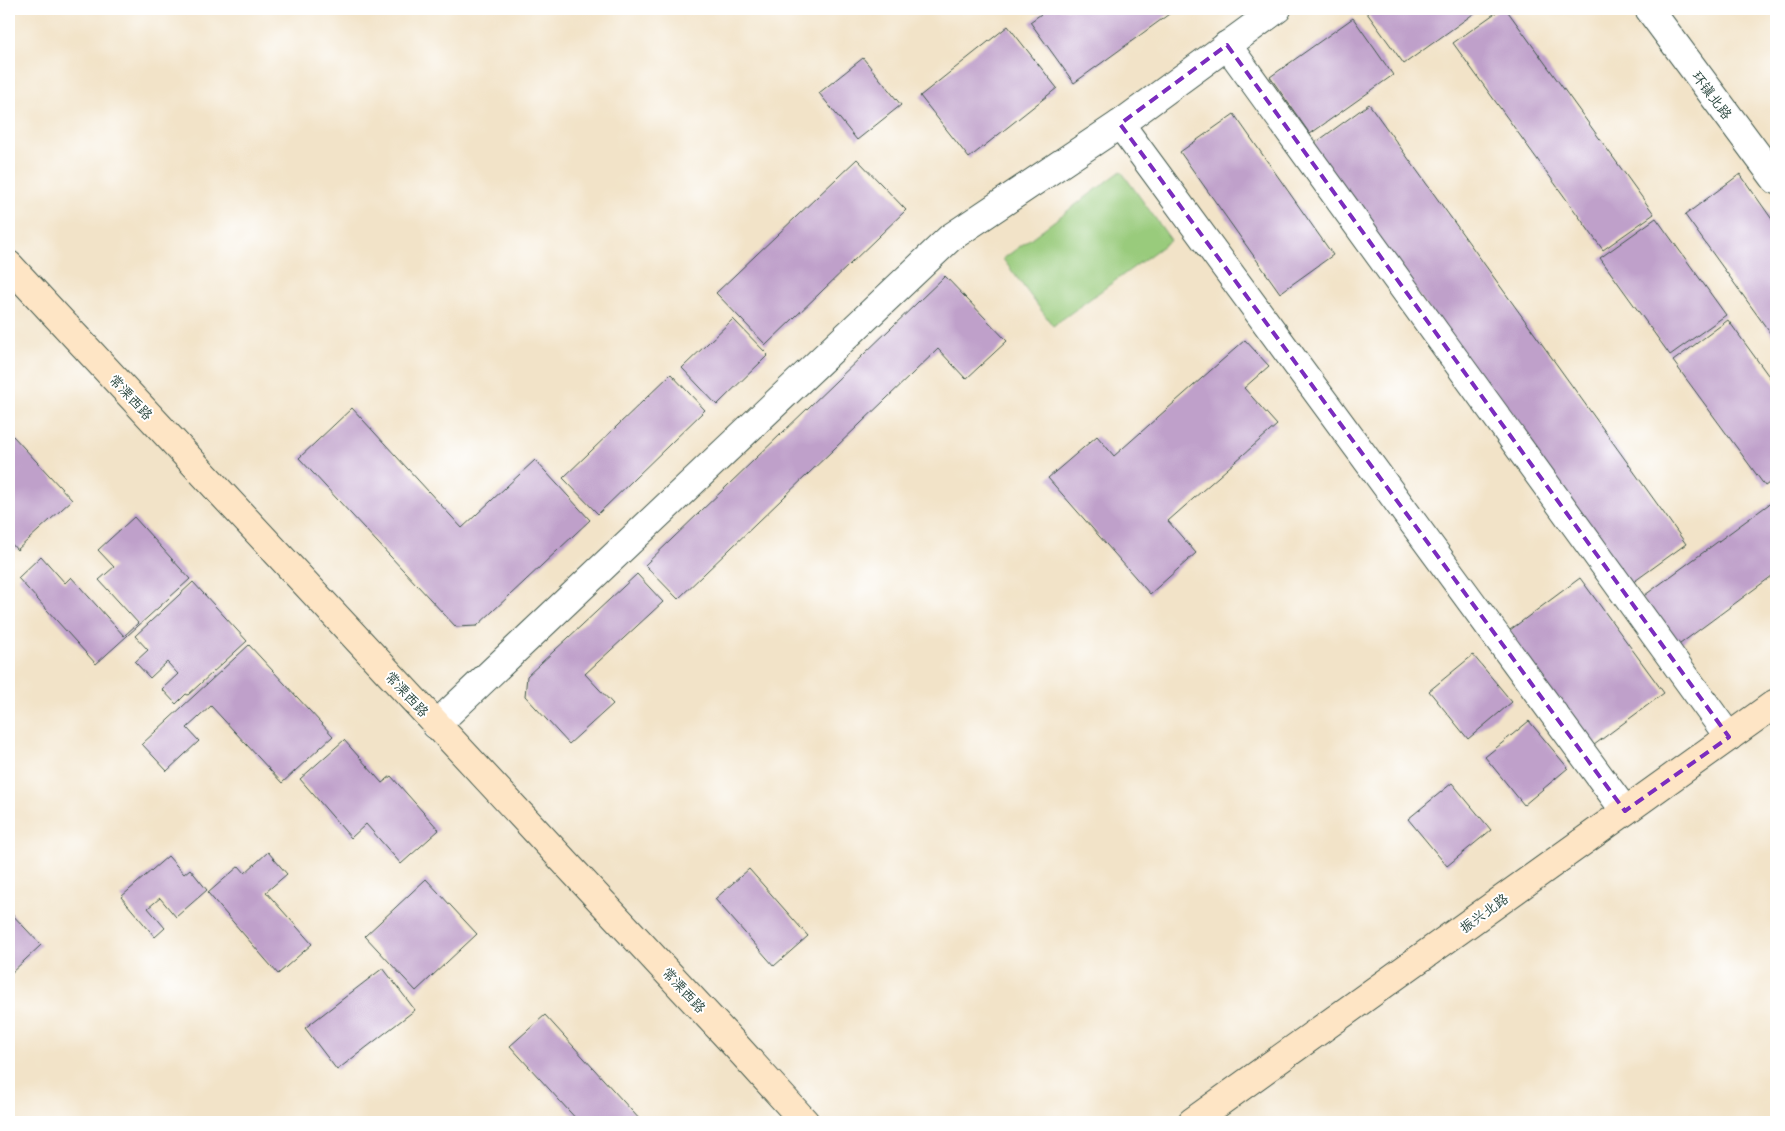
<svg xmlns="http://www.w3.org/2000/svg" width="1785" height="1131" viewBox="0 0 1785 1131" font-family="Sriracha,'LXGW WenKai TC',sans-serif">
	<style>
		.green { fill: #99cb7c; stroke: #5c8458 }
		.building { fill: #bfa0ca }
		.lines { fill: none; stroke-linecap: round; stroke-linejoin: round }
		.street-casing { stroke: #3f564a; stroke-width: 30 }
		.secondary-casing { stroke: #3f564a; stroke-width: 30 }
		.street { stroke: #fff; stroke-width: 28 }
		.secondary { stroke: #fee5c5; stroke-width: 28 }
		.marked { fill: none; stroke: #7b2cbf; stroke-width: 4; stroke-dasharray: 10 6; stroke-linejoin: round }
		.labels { text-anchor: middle; stroke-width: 4; stroke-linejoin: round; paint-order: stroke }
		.street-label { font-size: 14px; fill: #1f3d34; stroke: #fff }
	</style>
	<rect width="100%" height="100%" fill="#fff"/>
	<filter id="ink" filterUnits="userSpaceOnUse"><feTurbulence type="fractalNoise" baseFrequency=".02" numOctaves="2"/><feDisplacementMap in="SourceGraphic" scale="10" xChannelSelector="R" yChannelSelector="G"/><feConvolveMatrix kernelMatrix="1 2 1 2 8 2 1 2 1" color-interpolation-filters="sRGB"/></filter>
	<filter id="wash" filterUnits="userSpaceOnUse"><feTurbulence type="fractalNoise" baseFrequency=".0096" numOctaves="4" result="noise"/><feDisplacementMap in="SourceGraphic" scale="20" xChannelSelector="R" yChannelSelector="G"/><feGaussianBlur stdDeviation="1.12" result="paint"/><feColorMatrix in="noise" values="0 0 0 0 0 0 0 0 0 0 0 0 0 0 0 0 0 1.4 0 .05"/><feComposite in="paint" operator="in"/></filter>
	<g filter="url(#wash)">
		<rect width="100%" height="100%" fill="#f2e3c8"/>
		<path class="green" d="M 1121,171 L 1171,240 L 1053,326 L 1003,259 Z"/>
		<g id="blocks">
			<g class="building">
				<path d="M 1048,9 L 1176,9 L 1074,83 L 1030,22 Z"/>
				<path d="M 1364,9 L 1480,9 L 1404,64 Z"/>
				<path d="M 1501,9 L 1506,9 L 1654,214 L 1603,250 L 1453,43 Z"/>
				<path d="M 1353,18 L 1393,75 L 1310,134 L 1270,77 Z"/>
				<path d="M 1008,26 L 1057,88 L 969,158 L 920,96 Z"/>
				<path d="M 863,58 L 901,105 L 857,140 L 819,93 Z"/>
				<path d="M 1369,104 L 1686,544 L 1628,586 L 1311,146 Z"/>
				<path d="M 1234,114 L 1333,255 L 1280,293 L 1180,152 Z"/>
				<path d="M 857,159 L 906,210 L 766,345 L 716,293 Z"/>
				<path d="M 1740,174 L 1776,225 L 1776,341 L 1685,215 Z"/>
				<path d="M 1656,218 L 1726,315 L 1670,355 L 1600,258 Z"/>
				<path d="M 945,276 L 1007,341 L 966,379 L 938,349 L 678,599 L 645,565 Z"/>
				<path d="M 733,319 L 768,355 L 717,405 L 682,368 Z"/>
				<path d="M 1728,320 L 1776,386 L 1776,478 L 1765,486 L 1673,361 Z"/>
				<path d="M 1245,340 L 1269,366 L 1244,388 L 1277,425 L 1168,521 L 1196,553 L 1150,594 L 1048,478 L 1097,436 L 1114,456 Z"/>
				<path d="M 671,374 L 705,410 L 598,514 L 563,478 Z"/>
				<path d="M 352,408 L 462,528 L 535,460 L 590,520 L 477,626 L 456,627 L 299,458 Z"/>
				<path d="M 13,436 L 72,500 L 17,550 L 9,541 L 9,440 Z"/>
				<path d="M 1776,499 L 1776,573 L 1676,647 L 1641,598 Z"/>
				<path d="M 134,517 L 190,579 L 96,664 L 18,578 L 41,556 L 65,583 L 71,577 L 124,636 L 138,623 L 99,580 L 114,567 L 98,550 Z"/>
				<path d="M 637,574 L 663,602 L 585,674 L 613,704 L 569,744 L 525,696 L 527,676 Z"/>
				<path d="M 1580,578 L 1664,693 L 1590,748 L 1506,633 Z"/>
				<path d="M 193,582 L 247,641 L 188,695 L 186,694 L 176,704 L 162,689 L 178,674 L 167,662 L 150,678 L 135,662 L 148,650 L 135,636 Z"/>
				<path d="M 249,645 L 333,736 L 282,783 L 211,706 L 187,728 L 199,741 L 167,771 L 142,744 Z"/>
				<path d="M 1473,655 L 1512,702 L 1468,739 L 1429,691 Z"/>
				<path d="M 1529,721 L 1568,768 L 1524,805 L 1485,757 Z"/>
				<path d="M 344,740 L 382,783 L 391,776 L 439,830 L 401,864 L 366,824 L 351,838 L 300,779 Z"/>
				<path d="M 1452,783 L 1491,830 L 1447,866 L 1408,819 Z"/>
				<path d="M 268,852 L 287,874 L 266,892 L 312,944 L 278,974 L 208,893 L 239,866 L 245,873 Z"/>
				<path d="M 168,856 L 184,874 L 190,869 L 207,890 L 176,917 L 160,898 L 148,908 L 165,928 L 155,937 L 121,897 Z"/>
				<path d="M 749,869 L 808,936 L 774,966 L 715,899 Z"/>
				<path d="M 426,879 L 477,934 L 416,991 L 365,936 Z"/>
				<path d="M 9,911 L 41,945 L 9,975 Z"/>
				<path d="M 383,968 L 415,1010 L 337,1070 L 305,1028 Z"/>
				<path d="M 545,1015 L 642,1122 L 579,1122 L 510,1046 Z"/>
			</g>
		</g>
	</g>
	<g filter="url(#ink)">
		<use href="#blocks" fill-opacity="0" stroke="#3f564a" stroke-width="1"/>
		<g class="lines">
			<defs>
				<g id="street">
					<path d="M 1649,9 L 1776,180"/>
					<path d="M 1227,45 L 1729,737"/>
					<path d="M 1120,124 L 1625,811"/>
					<path d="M 436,725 L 950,238 L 1120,124 L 1277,9"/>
				</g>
				<g id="secondary">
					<path d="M 9,265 L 737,1047 L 805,1122"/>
					<path d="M 1192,1122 L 1776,703"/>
				</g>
			</defs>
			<use href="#street" class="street-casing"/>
			<use href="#secondary" class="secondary-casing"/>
			<use href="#street" class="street"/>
			<use href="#secondary" class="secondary"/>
		</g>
	</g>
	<path class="marked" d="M 1227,45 L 1729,737 L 1625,811 L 1120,124 Z"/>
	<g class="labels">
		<g class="street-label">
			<text transform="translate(1712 95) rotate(53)" y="5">环镇北路</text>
			<text transform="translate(131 397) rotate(47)" y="5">常溧西路</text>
			<text transform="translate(407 694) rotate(47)" y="5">常溧西路</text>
			<text transform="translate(1484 913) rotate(-36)" y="5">振兴北路</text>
			<text transform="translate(684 990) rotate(47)" y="5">常溧西路</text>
		</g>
	</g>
	<rect width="1785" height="1131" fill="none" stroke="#fff" stroke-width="30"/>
</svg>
